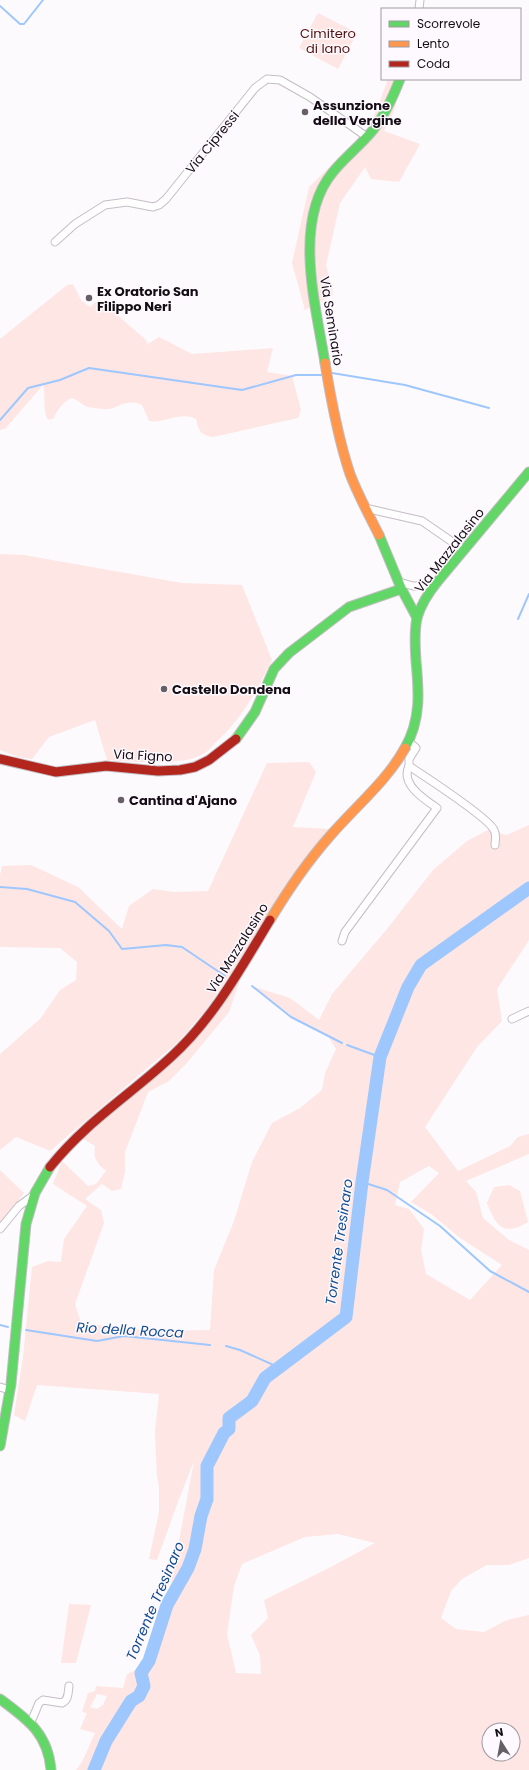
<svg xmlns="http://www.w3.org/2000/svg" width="529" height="1770" viewBox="0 0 529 1770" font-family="Poppins,sans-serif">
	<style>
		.green { fill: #fee6e4; fill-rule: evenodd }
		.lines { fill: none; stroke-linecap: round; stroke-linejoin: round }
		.stream { stroke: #9ec7fe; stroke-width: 2 }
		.river { stroke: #9ec7fe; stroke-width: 13 }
		.street-casing { stroke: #c3bec4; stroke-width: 9 }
		.fast-casing { stroke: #c3bec4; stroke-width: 11 }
		.slow-casing { stroke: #c3bec4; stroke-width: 11 }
		.jam-casing { stroke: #c3bec4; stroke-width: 11 }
		.street { stroke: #fffeff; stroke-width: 7 }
		.fast { stroke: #63d668; stroke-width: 9 }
		.slow { stroke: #ff974d; stroke-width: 9 }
		.jam { stroke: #b3261e; stroke-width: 9 }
		.poi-dot { fill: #666066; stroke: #fef9fe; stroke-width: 1.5 }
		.labels { text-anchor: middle; stroke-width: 3; stroke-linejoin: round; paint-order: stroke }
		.park-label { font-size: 13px; fill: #50100b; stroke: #fef9fe }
		.poi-label { font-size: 13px; font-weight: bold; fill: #140d15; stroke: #fef9fe; text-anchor: start }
		.street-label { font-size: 13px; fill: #140d15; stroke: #fef9fe }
		.water-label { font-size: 14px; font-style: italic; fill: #124d91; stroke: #fef9fe }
	</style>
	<rect width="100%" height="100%" fill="#fdfafd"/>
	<g class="green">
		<path d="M 318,13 L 357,33 L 338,69 L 299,48 Z"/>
		<path d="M 388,79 L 402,79 L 394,111 L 384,131 L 420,144 L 399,182 L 371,179 L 365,167 L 340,203 L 326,265 L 333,295 L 305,310 L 292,263 L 309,187 L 370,127 Z"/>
		<path d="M 73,284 L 81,300 L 90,307 L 99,299 L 146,340 L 147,343 L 146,345 L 159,337 L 192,354 L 273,348 L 267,372 L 292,376 L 301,410 L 298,418 L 213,437 C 200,435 199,431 196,419 C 181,411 164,424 149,421 L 142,405 C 124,397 117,411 103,409 C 98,408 90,408 85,406 C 81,404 74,396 69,399 C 62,404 57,410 54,418 L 49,420 C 42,414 46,395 43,385 L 5,429 L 0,430 L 0,339 L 67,285 Z"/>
		<path d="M 0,554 L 24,555 L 182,583 L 242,585 L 272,660 C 256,692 242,719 214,744 C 211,748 207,752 203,754 C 182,767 131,761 107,760 L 95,720 L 49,737 L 32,759 L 18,757 L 0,750 Z"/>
		<path d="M 309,762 L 316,772 L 293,827 L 331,829 L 292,876 L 233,970 L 204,1012 L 178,1042 L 50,1151 L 16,1137 L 0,1150 L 0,1054 L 40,1019 L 60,990 L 76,980 L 77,962 L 60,948 L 0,947 L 0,875 L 2,866 L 31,865 L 78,887 L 122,929 L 129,906 L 153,889 L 174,892 L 208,891 L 267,763 Z"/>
		<path d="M 529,825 L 529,940 L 497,989 L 502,1021 L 477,1047 L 425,1127 L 458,1171 L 510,1146 L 518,1137 L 529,1134 L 529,1154 L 466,1181 L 476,1192 L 483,1218 L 509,1240 L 529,1250 L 529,1558 L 509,1565 L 487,1565 L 462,1579 L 451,1591 L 441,1618 L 456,1629 L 484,1632 L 507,1620 L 529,1615 L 529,1770 L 76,1770 L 82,1762 L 95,1733 L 80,1729 L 87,1713 L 82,1712 L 88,1693 L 95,1691 L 96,1686 L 123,1688 L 127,1674 L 136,1670 L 149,1661 L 167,1605 L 194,1461 L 179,1499 L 157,1560 L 149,1559 L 159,1512 L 159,1488 L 157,1476 L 155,1432 L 159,1394 L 37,1385 L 25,1421 L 14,1415 L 23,1357 L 32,1267 L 48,1261 L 61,1262 L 64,1239 L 87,1206 L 53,1184 L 62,1161 L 88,1186 L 96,1184 L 106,1171 C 97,1163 93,1159 95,1146 L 80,1137 L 160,1072 L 241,977 L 229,1012 L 186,1064 L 169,1081 L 148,1092 L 125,1152 L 125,1172 L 121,1189 L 112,1191 L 102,1184 L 85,1199 L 101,1210 L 104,1223 L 75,1304 L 81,1323 L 152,1331 L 210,1330 L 214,1270 L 234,1221 L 252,1162 L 272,1123 L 300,1108 L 322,1090 L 325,1073 L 336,1049 L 328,1036 L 291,1017 L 252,986 L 290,998 L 319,1020 L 332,994 L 387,929 L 433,870 L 467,841 L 488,830 L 507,835 ZM 429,1166 L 439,1173 L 411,1202 L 431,1214 L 460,1238 L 502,1265 L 470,1300 L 426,1274 L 421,1250 L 424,1229 L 409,1209 L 395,1205 L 400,1182 ZM 338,1534 L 375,1543 L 329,1568 L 264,1600 L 268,1618 L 251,1635 L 260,1655 L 261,1674 L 236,1673 L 227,1634 L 234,1586 L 242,1564 L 305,1537 ZM 97,1694 L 107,1696 L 103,1705 L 97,1709 L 90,1707 ZM 489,1730 L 513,1730 L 513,1754 L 489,1754 Z"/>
		<path d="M 0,1170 L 24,1193 L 0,1224 Z"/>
		<path d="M 509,1185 L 520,1191 L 528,1222 C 503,1237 496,1226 487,1203 L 494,1187 Z"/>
		<path d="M 69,1604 L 91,1605 L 76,1663 L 61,1663 Z"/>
	</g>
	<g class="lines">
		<g class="stream">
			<path d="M 0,6 L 20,24 L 24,24 L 43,0"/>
			<path d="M 332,373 L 405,385 L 489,408"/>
			<path d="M 0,420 L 28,388 L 60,380 L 89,368 L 242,390 L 296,375 L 323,375"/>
			<path d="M 518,619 L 529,594"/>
			<path d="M 0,887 L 27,889 L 75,902 L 109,931 L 122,949 L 166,945 L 182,947 L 225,976"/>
			<path d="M 252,986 L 291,1017 L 342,1043"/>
			<path d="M 347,1045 L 380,1057"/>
			<path d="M 362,1182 L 387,1190 L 440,1226 L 490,1271 L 529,1292"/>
			<path d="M 0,1325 L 8,1327"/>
			<path d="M 26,1330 L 97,1341 L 124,1336 L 210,1345"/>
			<path d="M 226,1346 L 240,1350 L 278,1367"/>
		</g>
		<path class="river" d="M 94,1770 L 106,1741 L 131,1701 L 139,1696 L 144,1686 L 141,1673 L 149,1661 L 167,1605 L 188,1568 L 195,1549 L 201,1516 L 207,1499 L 207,1466 L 224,1433 L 229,1429 L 229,1418 L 252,1401 L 265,1378 L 346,1317 L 362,1182 L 380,1057 L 408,987 L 421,965 L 529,888"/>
		<defs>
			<g id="street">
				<path d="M 419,9 L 420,0"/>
				<path d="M 55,242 L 75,224 L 105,205 L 127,202 L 153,207 L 159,205 L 166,199 L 255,88 L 267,79 L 280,80 L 310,97 L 367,137"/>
				<path d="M 365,508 L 422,521 L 464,550"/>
				<path d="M 399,582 L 413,586 L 436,585"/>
				<path d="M 409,742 L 416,748 L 409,759 L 409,766 C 424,776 488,817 494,830 C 497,835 495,840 495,845"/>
				<path d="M 342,941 L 345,932 L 437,808 C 424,799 400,784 409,766"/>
				<path d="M 512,1019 L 529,1011"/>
				<path d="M 0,1229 L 19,1206 L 34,1195"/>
				<path d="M 0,1387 L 10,1390"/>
				<path d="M 31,1722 L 39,1703 L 43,1700 L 62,1703 C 69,1700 68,1692 69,1686"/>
			</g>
			<g id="fast">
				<path d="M 325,363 C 316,306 292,221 333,172 C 345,157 361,145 373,130 C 385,115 393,97 400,79"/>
				<path d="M 379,535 L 401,588 L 417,618"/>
				<path d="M 236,739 L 255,712 L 274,669 L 289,653 L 349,607 L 401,589"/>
				<path d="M 405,748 C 421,720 419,692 416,661 C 415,647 414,632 417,618 C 421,604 429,592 438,581 L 529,472"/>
				<path d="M 0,1446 L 11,1384 L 26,1224 L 35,1193 L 50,1167"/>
				<path d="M 0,1699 C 27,1719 48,1733 51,1770"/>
			</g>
			<g id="slow">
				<path d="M 325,363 C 331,400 338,438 350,474 C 358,495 369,515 379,535"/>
				<path d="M 270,920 C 288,890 307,862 330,836 C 355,807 387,781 405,748"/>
			</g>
			<g id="jam">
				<path d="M 0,759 L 56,772 L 106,766 L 158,771 L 180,770 L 195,767 L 209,760 L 236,739"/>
				<path d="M 50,1167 C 86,1122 130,1095 171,1057 C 213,1019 241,968 270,920"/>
			</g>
		</defs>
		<use href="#street" class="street-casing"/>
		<use href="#fast" class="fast-casing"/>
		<use href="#slow" class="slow-casing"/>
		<use href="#jam" class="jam-casing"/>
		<use href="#street" class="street"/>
		<use href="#fast" class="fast"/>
		<use href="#slow" class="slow"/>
		<use href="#jam" class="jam"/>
	</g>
	<g class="poi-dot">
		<circle cx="305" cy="112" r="4"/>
		<circle cx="89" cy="298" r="4"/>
		<circle cx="164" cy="689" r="4"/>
		<circle cx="121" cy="800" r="4"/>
	</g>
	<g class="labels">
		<g class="park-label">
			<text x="328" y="38">Cimitero<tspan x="328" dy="15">di Iano</tspan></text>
		</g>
		<g class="poi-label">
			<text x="313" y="110">Assunzione<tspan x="313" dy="15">della Vergine</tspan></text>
			<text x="97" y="296">Ex Oratorio San<tspan x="97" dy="15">Filippo Neri</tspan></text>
			<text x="172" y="694">Castello Dondena</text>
			<text x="129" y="805">Cantina d'Ajano</text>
		</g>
		<g class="street-label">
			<text transform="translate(212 142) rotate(-51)" y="5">Via Cipressi</text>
			<text transform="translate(332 321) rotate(81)" y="5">Via Seminario</text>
			<text transform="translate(449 550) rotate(-52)" y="5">Via Mazzalasino</text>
			<text transform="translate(143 755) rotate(3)" y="5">Via Figno</text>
			<text transform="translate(237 948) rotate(-58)" y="5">Via Mazzalasino</text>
		</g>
		<g class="water-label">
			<text transform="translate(339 1242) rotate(-82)" y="5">Torrente Tresinaro</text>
			<text transform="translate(130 1330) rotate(3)" y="5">Rio della Rocca</text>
			<text transform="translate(155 1601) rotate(-67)" y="5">Torrente Tresinaro</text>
		</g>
	</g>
	<rect x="381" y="8" width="140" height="72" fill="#fef9fe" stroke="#a09ba1"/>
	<rect x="389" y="21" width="20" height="6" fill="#63d668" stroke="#a09ba1"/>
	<text x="417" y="28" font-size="12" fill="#140d15">Scorrevole</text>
	<rect x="389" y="41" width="20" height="6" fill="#ff974d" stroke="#a09ba1"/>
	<text x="417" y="48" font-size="12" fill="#140d15">Lento</text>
	<rect x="389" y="61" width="20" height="6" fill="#b3261e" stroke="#a09ba1"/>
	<text x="417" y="68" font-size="12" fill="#140d15">Coda</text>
	<g transform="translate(501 1742) rotate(349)"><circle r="19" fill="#fef9fe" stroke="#a09ba1"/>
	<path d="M0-3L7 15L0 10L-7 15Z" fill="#666066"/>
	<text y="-6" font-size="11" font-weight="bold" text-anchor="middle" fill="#140d15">N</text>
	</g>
</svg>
